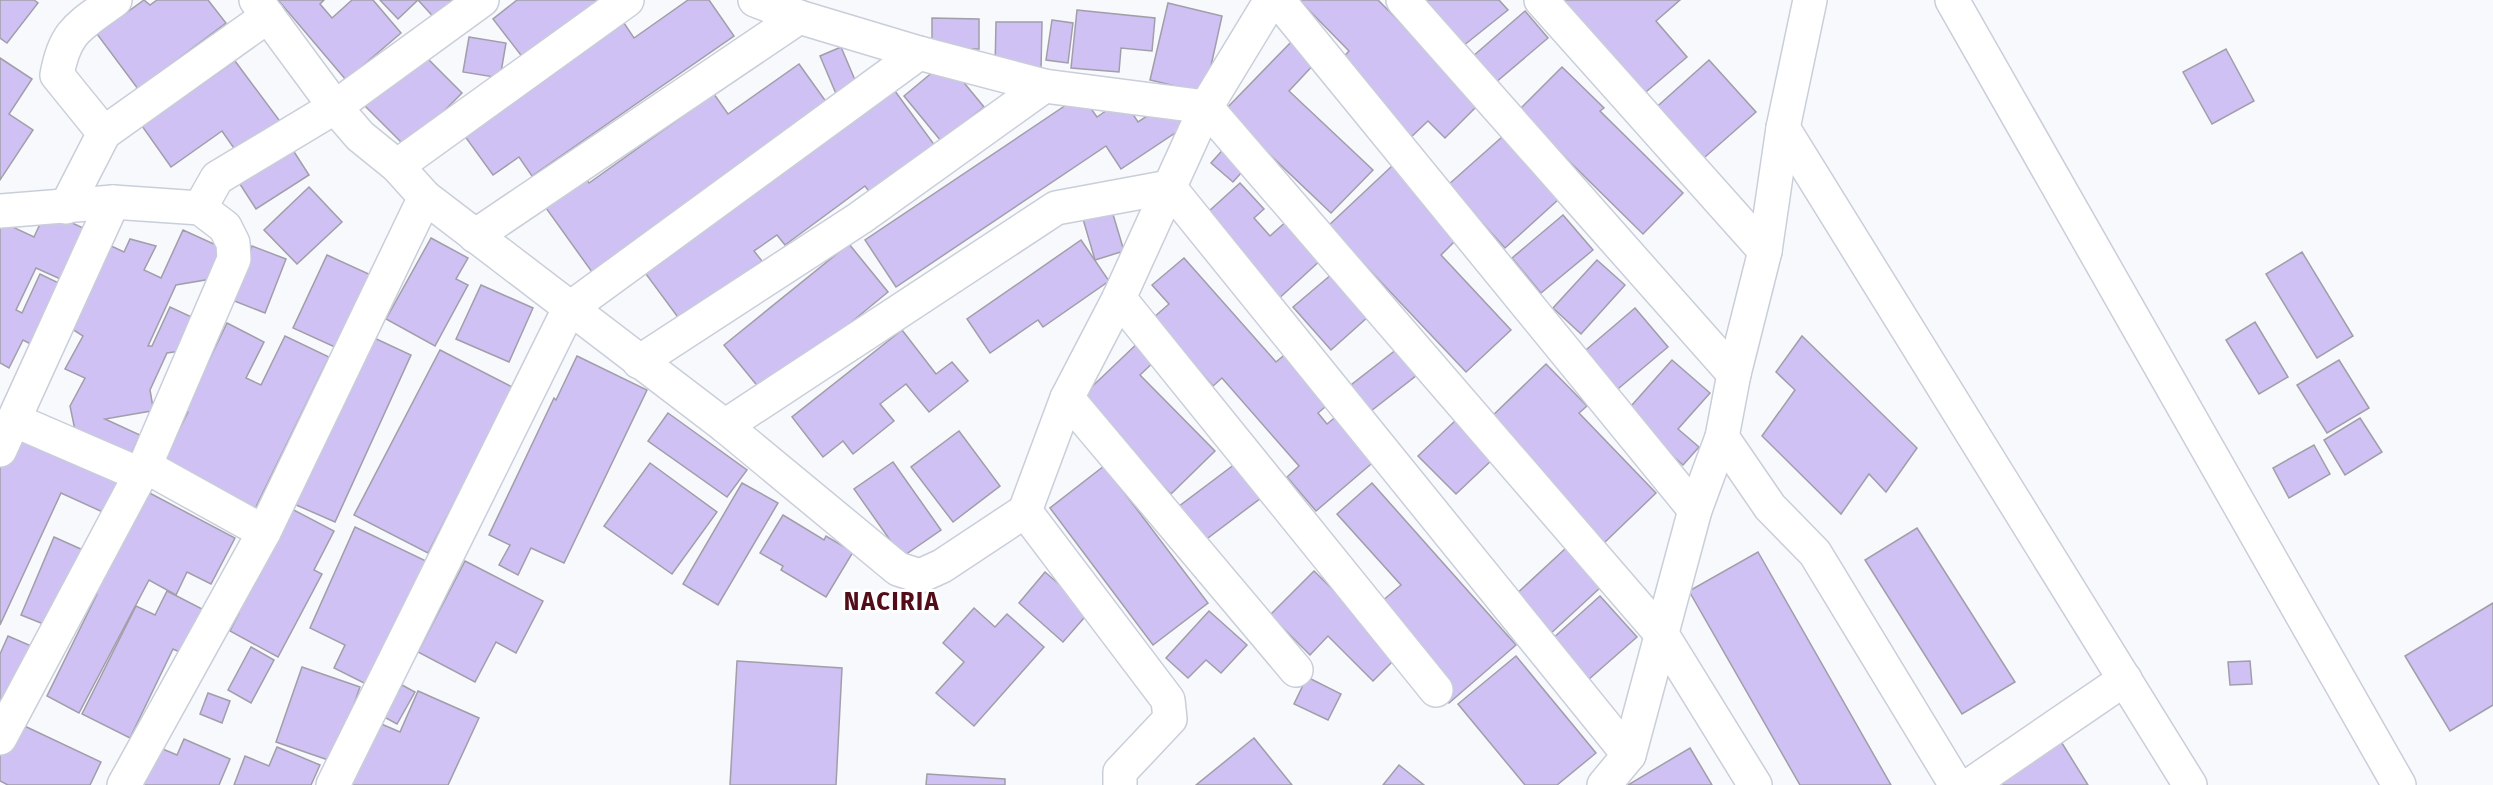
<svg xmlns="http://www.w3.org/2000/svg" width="2493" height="785" viewBox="0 0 2493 785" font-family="'Fira Sans Condensed',sans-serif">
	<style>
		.building { fill: #cfc1f3; stroke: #a19ea9; stroke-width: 1.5 }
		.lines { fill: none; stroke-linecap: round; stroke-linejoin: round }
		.minor-casing { stroke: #c9ced9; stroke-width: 36 }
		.minor { stroke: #fff; stroke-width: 33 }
		.labels { text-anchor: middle; stroke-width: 6; stroke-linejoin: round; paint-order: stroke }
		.district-label { font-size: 26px; font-weight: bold; letter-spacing: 1.5px; fill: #530d19; stroke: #fff }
	</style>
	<rect width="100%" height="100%" fill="#f7f9fd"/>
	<g class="building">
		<path d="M 0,0 L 34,0 L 38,3 L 7,43 L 0,38 Z"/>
		<path d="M 144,0 L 150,5 L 157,0 L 208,0 L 226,23 L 138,89 L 97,34 Z"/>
		<path d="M 278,0 L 324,0 L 320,4 L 332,18 L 352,0 L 373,0 L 401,33 L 346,80 Z"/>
		<path d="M 380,0 L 465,0 L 439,23 L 418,0 L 398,19 Z"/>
		<path d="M 517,0 L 599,0 L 534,72 L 493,19 Z"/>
		<path d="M 688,0 L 709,0 L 734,36 L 532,176 L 519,157 L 493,175 L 464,135 L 624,23 L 634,38 Z"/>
		<path d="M 1299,0 L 1378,0 L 1480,103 L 1445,138 L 1428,121 L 1408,140 L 1335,66 L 1349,51 Z"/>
		<path d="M 1408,0 L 1499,0 L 1508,10 L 1453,54 Z"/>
		<path d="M 1556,0 L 1680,0 L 1656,21 L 1687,57 L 1640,97 Z"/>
		<path d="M 1168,3 L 1222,16 L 1205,93 L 1150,80 Z"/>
		<path d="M 1077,10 L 1155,18 L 1152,51 L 1121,48 L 1119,72 L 1071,68 Z"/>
		<path d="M 1525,11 L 1548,38 L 1495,83 L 1472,57 Z"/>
		<path d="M 932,18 L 979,19 L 979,49 L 932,48 Z"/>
		<path d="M 1052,20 L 1073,23 L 1068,63 L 1046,60 Z"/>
		<path d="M 996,22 L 1042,22 L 1041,70 L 995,69 Z"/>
		<path d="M 469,37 L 506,43 L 500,78 L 463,72 Z"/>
		<path d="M 1294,39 L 1317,61 L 1289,91 L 1373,170 L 1331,213 L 1224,111 Z"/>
		<path d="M 841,47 L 858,87 L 837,96 L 820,56 Z"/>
		<path d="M 2226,49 L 2254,101 L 2212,124 L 2183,72 Z"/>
		<path d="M 419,50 L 462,93 L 407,148 L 364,105 Z"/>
		<path d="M 0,58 L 32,79 L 9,114 L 33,130 L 0,180 Z"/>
		<path d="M 1709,60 L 1756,112 L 1697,164 L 1651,112 Z"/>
		<path d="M 235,61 L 282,124 L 238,154 L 222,131 L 171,167 L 142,126 Z"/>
		<path d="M 946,61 L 984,107 L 941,141 L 904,96 Z"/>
		<path d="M 799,64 L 827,103 L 592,272 L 546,208 L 586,179 L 589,183 L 714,94 L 728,114 Z"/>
		<path d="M 1562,67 L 1604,108 L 1600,111 L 1683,193 L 1643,234 L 1518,111 Z"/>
		<path d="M 892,87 L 941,154 L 876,201 L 865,186 L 785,245 L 777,235 L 754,251 L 762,261 L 680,320 L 643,270 Z"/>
		<path d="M 1081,95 L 1097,117 L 1123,99 L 1138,122 L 1167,103 L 1184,127 L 1121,169 L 1106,146 L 896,287 L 865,240 Z"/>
		<path d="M 1502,137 L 1559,199 L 1505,248 L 1448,185 Z"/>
		<path d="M 289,144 L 309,175 L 256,209 L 236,178 Z"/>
		<path d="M 1227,145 L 1249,164 L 1233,182 L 1211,163 Z"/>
		<path d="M 1392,166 L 1459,237 L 1441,255 L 1511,330 L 1466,372 L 1328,226 Z"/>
		<path d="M 1240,183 L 1264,209 L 1254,218 L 1270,236 L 1289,219 L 1324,257 L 1274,303 L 1198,221 Z"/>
		<path d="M 309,187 L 342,222 L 297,264 L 264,230 Z"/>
		<path d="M 46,211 L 92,232 L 67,282 L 36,268 L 16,310 L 22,313 L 40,274 L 67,287 L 38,348 L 23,340 L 9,368 L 0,363 L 0,221 L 34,237 Z"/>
		<path d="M 1112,211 L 1124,251 L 1095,260 L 1083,219 Z"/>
		<path d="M 1563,215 L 1593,250 L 1541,293 L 1512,258 Z"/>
		<path d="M 183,230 L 225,249 L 211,279 L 176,285 L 148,346 L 152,346 L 170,307 L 196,319 L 181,351 L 167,353 L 150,390 L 153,407 L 151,411 L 105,419 L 140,435 L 129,459 L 76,435 L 70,406 L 85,378 L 65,369 L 83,336 L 69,327 L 107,244 L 124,252 L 130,239 L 156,246 L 144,270 L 161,278 Z"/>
		<path d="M 431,238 L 468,258 L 456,279 L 468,285 L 435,346 L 386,319 Z"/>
		<path d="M 1081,240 L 1109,281 L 1043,327 L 1038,320 L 990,353 L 967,319 Z"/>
		<path d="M 849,244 L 888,292 L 764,394 L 724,345 Z"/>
		<path d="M 252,246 L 286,259 L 265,313 L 232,300 Z"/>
		<path d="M 2302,252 L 2353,336 L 2317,358 L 2266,274 Z"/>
		<path d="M 327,255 L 371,275 L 337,348 L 293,328 Z"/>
		<path d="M 1184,258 L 1276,362 L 1289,351 L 1332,401 L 1318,413 L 1327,424 L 1338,415 L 1377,459 L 1316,511 L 1287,477 L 1299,466 L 1222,378 L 1213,386 L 1153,318 L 1169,304 L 1152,285 Z"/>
		<path d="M 1597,260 L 1625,285 L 1581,334 L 1553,308 Z"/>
		<path d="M 1332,274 L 1369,316 L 1331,350 L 1293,307 Z"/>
		<path d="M 481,285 L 533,308 L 509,362 L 456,339 Z"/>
		<path d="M 1635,308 L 1668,347 L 1613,393 L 1580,355 Z"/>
		<path d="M 2255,322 L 2288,377 L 2259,394 L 2226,340 Z"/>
		<path d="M 227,323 L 264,342 L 246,378 L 261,385 L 285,336 L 329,357 L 254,511 L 161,466 L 188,412 L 185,410 Z"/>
		<path d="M 902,330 L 936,374 L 952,362 L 968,381 L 929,412 L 906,384 L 880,404 L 894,421 L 853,454 L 843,441 L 823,457 L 792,417 Z"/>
		<path d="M 370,336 L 411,355 L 335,522 L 294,504 Z"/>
		<path d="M 1802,336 L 1917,448 L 1886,492 L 1869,474 L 1841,514 L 1762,436 L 1795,390 L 1776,372 Z"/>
		<path d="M 1142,339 L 1159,357 L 1140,375 L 1215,451 L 1171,494 L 1079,399 Z"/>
		<path d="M 1397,349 L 1417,375 L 1362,418 L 1342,392 Z"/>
		<path d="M 440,350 L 514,388 L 428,553 L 354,515 Z"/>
		<path d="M 577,356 L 647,390 L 564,563 L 531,548 L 518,575 L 499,565 L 510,545 L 489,535 L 554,398 L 556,400 Z"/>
		<path d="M 1672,360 L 1710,393 L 1678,429 L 1699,447 L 1683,465 L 1624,414 Z"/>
		<path d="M 2339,360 L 2369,408 L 2327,433 L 2297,385 Z"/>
		<path d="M 1546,364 L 1587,406 L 1579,413 L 1656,493 L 1604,543 L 1486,422 Z"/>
		<path d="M 668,413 L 747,470 L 727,497 L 648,441 Z"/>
		<path d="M 2360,418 L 2382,452 L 2345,475 L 2324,440 Z"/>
		<path d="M 1456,420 L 1494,458 L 1456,494 L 1418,456 Z"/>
		<path d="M 18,425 L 125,474 L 107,514 L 61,493 L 0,625 L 0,465 Z"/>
		<path d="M 959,431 L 1000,486 L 953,522 L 911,467 Z"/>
		<path d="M 2314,445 L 2330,474 L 2289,498 L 2273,468 Z"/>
		<path d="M 893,462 L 941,530 L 902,557 L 854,489 Z"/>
		<path d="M 650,463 L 717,512 L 672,574 L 604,526 Z"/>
		<path d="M 1235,464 L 1261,498 L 1204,541 L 1178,507 Z"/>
		<path d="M 1104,466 L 1208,603 L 1153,645 L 1050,508 Z"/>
		<path d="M 742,483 L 778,503 L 718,605 L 683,584 Z"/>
		<path d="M 1372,483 L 1516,645 L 1449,703 L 1430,681 L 1442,671 L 1381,602 L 1401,585 L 1337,514 Z"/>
		<path d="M 142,489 L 235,538 L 211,584 L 187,572 L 176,595 L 149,580 L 79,713 L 47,696 L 97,594 L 89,590 Z"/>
		<path d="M 288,507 L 334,531 L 314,570 L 322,574 L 278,657 L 230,631 L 239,613 L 234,610 Z"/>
		<path d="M 783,515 L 824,540 L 826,536 L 853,552 L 826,597 L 781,570 L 783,566 L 760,553 Z"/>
		<path d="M 355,527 L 426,561 L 368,685 L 334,668 L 345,645 L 310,628 Z"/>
		<path d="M 1917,528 L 2015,682 L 1962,714 L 1865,560 Z"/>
		<path d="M 54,537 L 83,550 L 51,627 L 21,615 Z"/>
		<path d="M 1566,548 L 1602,586 L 1548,636 L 1512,598 Z"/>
		<path d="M 1758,552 L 1891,785 L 1800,785 L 1689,591 Z"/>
		<path d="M 465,561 L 543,601 L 516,653 L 496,642 L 475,682 L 418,652 Z"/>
		<path d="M 1314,571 L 1399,655 L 1373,681 L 1328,636 L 1310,655 L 1270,615 Z"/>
		<path d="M 1045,572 L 1090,611 L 1063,642 L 1019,603 Z"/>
		<path d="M 167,591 L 206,611 L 184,654 L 173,649 L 130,738 L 82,714 L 136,606 L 155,615 Z"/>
		<path d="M 1600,596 L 1637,637 L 1588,680 L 1551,640 Z"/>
		<path d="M 2493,603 L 2493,705 L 2450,731 L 2405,656 Z"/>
		<path d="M 974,608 L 995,627 L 1007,614 L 1044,647 L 974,726 L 936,693 L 964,662 L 943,643 Z"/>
		<path d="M 1209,611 L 1247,645 L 1221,673 L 1206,660 L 1188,678 L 1166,658 Z"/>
		<path d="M 8,636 L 36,648 L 0,719 L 0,654 Z"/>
		<path d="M 251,647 L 274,660 L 251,703 L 228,690 Z"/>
		<path d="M 1516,656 L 1596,753 L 1557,785 L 1525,785 L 1458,704 Z"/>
		<path d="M 737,661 L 842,668 L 836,785 L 730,785 Z"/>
		<path d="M 2250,661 L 2252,684 L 2230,685 L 2228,662 Z"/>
		<path d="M 302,667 L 360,687 L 334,762 L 276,742 Z"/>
		<path d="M 1307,677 L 1341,694 L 1328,720 L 1294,704 Z"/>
		<path d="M 402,685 L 415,692 L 397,724 L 384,717 Z"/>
		<path d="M 418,691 L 479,718 L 448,785 L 350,785 L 379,723 L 400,732 Z"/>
		<path d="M 208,693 L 230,701 L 222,723 L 200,714 Z"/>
		<path d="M 16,722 L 101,762 L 90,785 L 8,785 L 0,781 L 0,755 Z"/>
		<path d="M 1254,738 L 1292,785 L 1196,785 Z"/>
		<path d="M 184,739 L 230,759 L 219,785 L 142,785 L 158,747 L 177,755 Z"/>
		<path d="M 2060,740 L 2088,785 L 1995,785 Z"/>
		<path d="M 277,747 L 320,765 L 311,785 L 234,785 L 245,756 L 269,766 Z"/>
		<path d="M 1690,748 L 1712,785 L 1628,785 Z"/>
		<path d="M 1399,765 L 1424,785 L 1383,785 Z"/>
		<path d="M 927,774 L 1005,779 L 1005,785 L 926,785 Z"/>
	</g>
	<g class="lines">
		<defs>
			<g id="minor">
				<path d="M 256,0 L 335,107 L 360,136 L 397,166 L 425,197 L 725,426 L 898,569 L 920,576 L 942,566 L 1025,511 L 1067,398 L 1119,298 L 1206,107 L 1271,0"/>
				<path d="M 755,0 L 799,17 L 919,53 L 1044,86 L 1206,107 L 1663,636 L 1755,785"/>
				<path d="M 1278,0 L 1695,510"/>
				<path d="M 1403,0 L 1734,374"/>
				<path d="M 1541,0 L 1765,251"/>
				<path d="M 1952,0 L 2399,785"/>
				<path d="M 1783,128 L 2190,785"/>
				<path d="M 104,133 L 57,75 C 65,30 80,26 115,0"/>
				<path d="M 397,166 L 627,0"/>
				<path d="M 66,207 L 104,133 L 268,16"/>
				<path d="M 200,208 L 217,178 L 335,107 L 482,0"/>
				<path d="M 0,211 L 113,202 L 200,208 L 225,227 L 233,243 L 234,259 L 145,466 L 0,738"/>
				<path d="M 475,236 L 799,17"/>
				<path d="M 1119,298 L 1436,690"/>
				<path d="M 639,362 L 860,218 L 1044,86"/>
				<path d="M 1067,398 L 1296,670"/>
				<path d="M 14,420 L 139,474"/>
				<path d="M 725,426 L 1056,208 L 1169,187 L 1629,755"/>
				<path d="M 1722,437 L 1770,507 L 1815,553 L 1956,785"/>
				<path d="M 0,450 L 113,202"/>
				<path d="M 145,466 L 264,532"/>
				<path d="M 1025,511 L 1168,700 L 1170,719 L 1120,772 L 1120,785"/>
				<path d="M 124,785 L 264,532 L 425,197"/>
				<path d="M 333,785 L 569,309 L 919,53"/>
				<path d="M 1604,785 L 1629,755 L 1695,510 L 1722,437 L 1734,374 L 1765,251 L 1783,128 L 1810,0"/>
				<path d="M 1970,785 L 2125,679"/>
			</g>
		</defs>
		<use href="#minor" class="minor-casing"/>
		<use href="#minor" class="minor"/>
	</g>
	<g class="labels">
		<g class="district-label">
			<text x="892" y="610">NACIRIA</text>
		</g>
	</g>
</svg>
